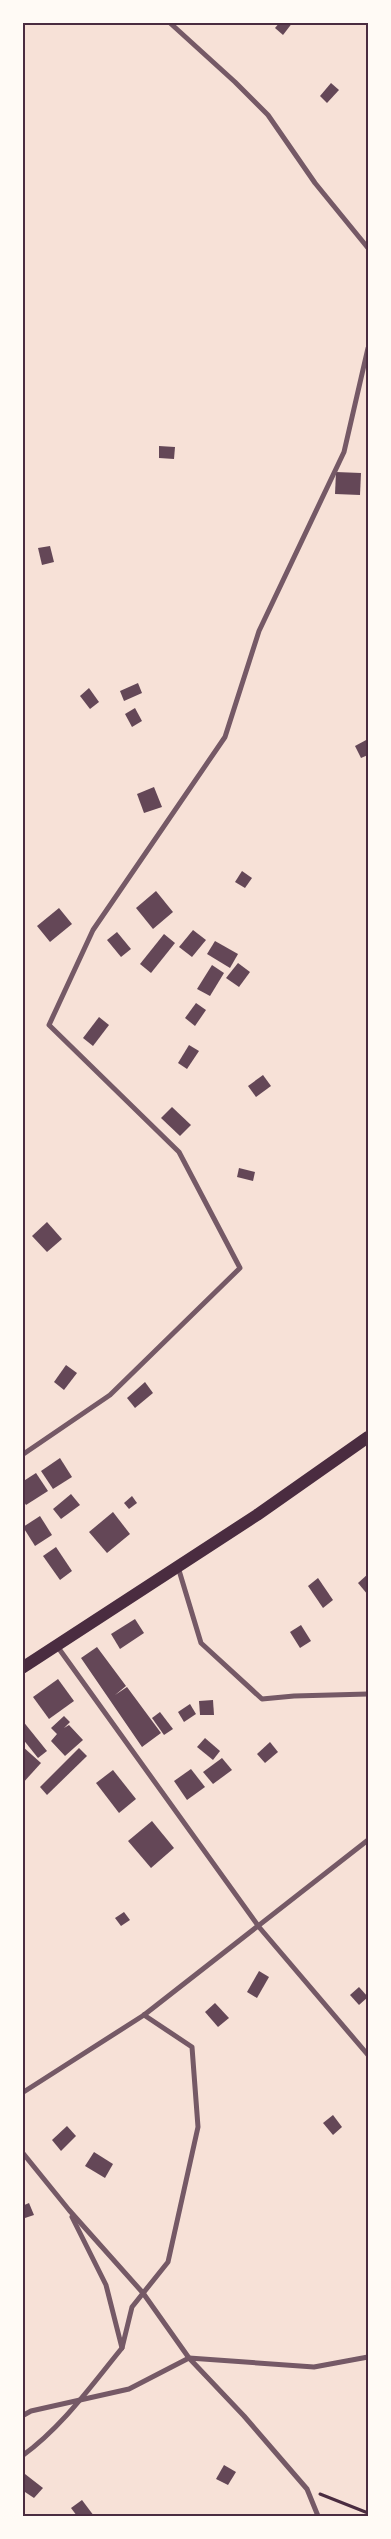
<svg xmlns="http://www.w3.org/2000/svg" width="391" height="2539" viewBox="0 0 391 2539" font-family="Arial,sans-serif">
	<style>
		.building { fill: #644757 }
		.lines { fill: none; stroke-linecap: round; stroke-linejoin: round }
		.path { stroke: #4a2c40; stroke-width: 3 }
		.minor { stroke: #755966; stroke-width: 5 }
		.primary { stroke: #4a2c40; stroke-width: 12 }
		.neatline { fill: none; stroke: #4a2c40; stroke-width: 2 }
	</style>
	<rect width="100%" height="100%" fill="#f7e1d7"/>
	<g class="building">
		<path d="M 280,22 L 293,22 L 283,35 L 275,28 Z"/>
		<path d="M 331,83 L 339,90 L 327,103 L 320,96 Z"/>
		<path d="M 159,446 L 175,447 L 174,459 L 159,458 Z"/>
		<path d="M 336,472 L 361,473 L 360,495 L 335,494 Z"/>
		<path d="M 50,546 L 54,562 L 42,565 L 38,548 Z"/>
		<path d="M 138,683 L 142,693 L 124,701 L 120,691 Z"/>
		<path d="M 89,688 L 99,702 L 90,709 L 80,696 Z"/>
		<path d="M 135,708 L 142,721 L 132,727 L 125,714 Z"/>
		<path d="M 368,739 L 368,755 L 361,758 L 355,746 Z"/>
		<path d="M 154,787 L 162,807 L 144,813 L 137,794 Z"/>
		<path d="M 242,871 L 252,878 L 245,888 L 235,882 Z"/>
		<path d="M 156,891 L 173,912 L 153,929 L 136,908 Z"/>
		<path d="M 59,908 L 72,924 L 50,942 L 37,926 Z"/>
		<path d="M 193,930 L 206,940 L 192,957 L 179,947 Z"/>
		<path d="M 117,932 L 131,949 L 121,957 L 107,940 Z"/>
		<path d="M 164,934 L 175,943 L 151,973 L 140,964 Z"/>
		<path d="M 215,941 L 238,954 L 230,968 L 207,954 Z"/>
		<path d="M 238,963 L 250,972 L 239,987 L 226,978 Z"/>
		<path d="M 212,965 L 224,973 L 210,996 L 197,989 Z"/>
		<path d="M 196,1003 L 206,1010 L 195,1026 L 185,1018 Z"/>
		<path d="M 99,1017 L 109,1025 L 93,1046 L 83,1038 Z"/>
		<path d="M 189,1045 L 199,1051 L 187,1069 L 178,1063 Z"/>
		<path d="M 263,1075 L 271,1086 L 256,1097 L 248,1086 Z"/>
		<path d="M 172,1107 L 191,1125 L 180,1136 L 161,1118 Z"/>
		<path d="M 239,1168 L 255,1172 L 253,1181 L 237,1177 Z"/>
		<path d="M 47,1222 L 62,1239 L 47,1252 L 32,1236 Z"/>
		<path d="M 66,1365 L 77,1373 L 64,1390 L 54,1382 Z"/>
		<path d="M 145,1382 L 153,1393 L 135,1408 L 127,1398 Z"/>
		<path d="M 60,1458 L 72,1477 L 53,1489 L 41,1471 Z"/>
		<path d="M 36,1473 L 48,1491 L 26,1505 L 22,1499 L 22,1482 Z"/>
		<path d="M 71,1494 L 80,1505 L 61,1519 L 53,1509 Z"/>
		<path d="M 132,1496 L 137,1503 L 129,1509 L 124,1503 Z"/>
		<path d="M 113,1512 L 130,1534 L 107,1553 L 89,1532 Z"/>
		<path d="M 40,1516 L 52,1535 L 35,1546 L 23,1527 Z"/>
		<path d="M 56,1547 L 72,1571 L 60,1580 L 43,1556 Z"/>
		<path d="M 368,1574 L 368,1595 L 358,1583 Z"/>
		<path d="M 318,1578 L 333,1600 L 323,1608 L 308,1586 Z"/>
		<path d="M 135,1619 L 144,1633 L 120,1649 L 111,1634 Z"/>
		<path d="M 301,1625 L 311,1641 L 300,1648 L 290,1632 Z"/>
		<path d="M 97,1647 L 126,1686 L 115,1695 L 127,1687 L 161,1733 L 142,1747 L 81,1658 Z"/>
		<path d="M 58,1679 L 74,1701 L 49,1719 L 33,1697 Z"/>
		<path d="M 213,1700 L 214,1715 L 200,1715 L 199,1701 Z"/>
		<path d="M 190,1704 L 196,1714 L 184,1722 L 178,1712 Z"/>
		<path d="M 160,1712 L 173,1729 L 164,1735 L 152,1718 Z"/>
		<path d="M 64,1716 L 70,1722 L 64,1728 L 69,1725 L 83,1740 L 65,1756 L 51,1741 L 57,1734 L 51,1728 Z"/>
		<path d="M 22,1720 L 47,1751 L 38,1758 L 22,1738 Z"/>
		<path d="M 205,1738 L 220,1751 L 213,1760 L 197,1747 Z"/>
		<path d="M 270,1742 L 278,1752 L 265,1763 L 257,1754 Z"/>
		<path d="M 22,1746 L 41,1763 L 22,1784 Z"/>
		<path d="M 79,1748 L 87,1756 L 47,1795 L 40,1787 Z"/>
		<path d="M 222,1758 L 232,1770 L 213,1784 L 203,1772 Z"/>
		<path d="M 191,1769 L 205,1787 L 187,1800 L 174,1781 Z"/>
		<path d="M 113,1770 L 136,1799 L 119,1813 L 96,1783 Z"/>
		<path d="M 152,1821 L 174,1848 L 151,1868 L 128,1841 Z"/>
		<path d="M 124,1912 L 130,1920 L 121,1926 L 115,1918 Z"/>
		<path d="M 259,1971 L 269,1977 L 257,1998 L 247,1992 Z"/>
		<path d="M 359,1987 L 368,1997 L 359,2005 L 350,1995 Z"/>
		<path d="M 215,2003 L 229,2018 L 218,2027 L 205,2012 Z"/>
		<path d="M 333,2115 L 342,2127 L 333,2135 L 323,2123 Z"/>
		<path d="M 67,2126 L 76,2136 L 61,2151 L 52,2140 Z"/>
		<path d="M 94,2152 L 113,2164 L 105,2178 L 85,2166 Z"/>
		<path d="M 29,2203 L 34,2215 L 25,2218 L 22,2206 Z"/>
		<path d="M 224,2465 L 236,2472 L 228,2485 L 216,2479 Z"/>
		<path d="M 25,2474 L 43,2488 L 34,2498 L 22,2490 Z"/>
		<path d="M 82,2500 L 94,2516 L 77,2516 L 71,2508 Z"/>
	</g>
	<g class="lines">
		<path class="path" d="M 320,2494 L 368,2513"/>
		<g class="minor">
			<path d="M 169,22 L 235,82 L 268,115 L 315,183 L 368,248"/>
			<path d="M 22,1455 L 110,1395 L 240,1268 L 179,1152 L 49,1025 L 93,930 L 225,737 L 259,631 L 344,452 L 368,348"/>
			<path d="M 178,1567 L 201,1643 L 262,1699 L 294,1696 L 368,1694"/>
			<path d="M 57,1646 L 259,1927 L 368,2055"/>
			<path d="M 22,2093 L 144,2015 L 368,1840"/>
			<path d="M 22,2152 L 69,2210 L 143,2293 L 189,2358 L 244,2416 L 307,2489 L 318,2516"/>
			<path d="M 122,2348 L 132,2307 L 168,2262 L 198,2127 L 192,2047 L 144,2015"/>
			<path d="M 22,2416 L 31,2411 L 129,2389 L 189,2358 L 314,2367 L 368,2357"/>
			<path d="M 22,2456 C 62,2427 91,2386 122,2348 L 106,2285 L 72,2217"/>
		</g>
		<path class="primary" d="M 22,1668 L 257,1515 L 368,1437"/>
	</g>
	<rect width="391" height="2539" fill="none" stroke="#fffaf5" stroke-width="48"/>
	<rect x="24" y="24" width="343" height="2491" class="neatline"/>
</svg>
